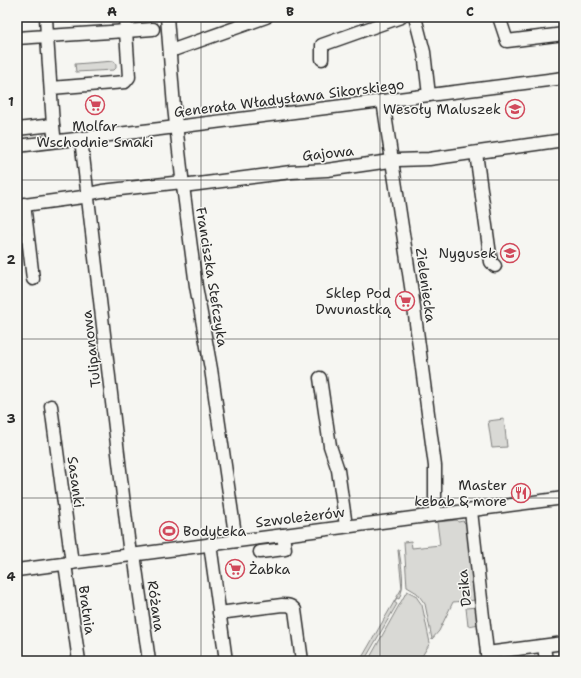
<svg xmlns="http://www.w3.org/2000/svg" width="581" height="678" viewBox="0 0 581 678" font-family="'Shantell Sans',sans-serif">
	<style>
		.green { fill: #d9d9d5; stroke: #828280 }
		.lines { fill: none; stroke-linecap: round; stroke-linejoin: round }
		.minor-casing { stroke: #2b2b2b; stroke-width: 15 }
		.minor { stroke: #f6f6f2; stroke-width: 12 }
		.grid { fill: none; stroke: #2b2b2b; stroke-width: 1; stroke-opacity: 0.55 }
		.labels { text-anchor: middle; stroke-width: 3; stroke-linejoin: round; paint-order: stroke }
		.street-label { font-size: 14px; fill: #2b2b2b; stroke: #f6f6f2 }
		.poi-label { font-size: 14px; fill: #2b2b2b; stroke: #f6f6f2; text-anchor: end }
		.neatline { fill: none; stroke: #2b2b2b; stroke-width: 1.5 }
		.grid-label { font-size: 13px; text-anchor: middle; font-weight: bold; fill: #2b2b2b }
	</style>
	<rect width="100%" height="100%" fill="#f6f6f2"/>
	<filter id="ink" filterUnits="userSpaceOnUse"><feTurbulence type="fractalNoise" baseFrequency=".025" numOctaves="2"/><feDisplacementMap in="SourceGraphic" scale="8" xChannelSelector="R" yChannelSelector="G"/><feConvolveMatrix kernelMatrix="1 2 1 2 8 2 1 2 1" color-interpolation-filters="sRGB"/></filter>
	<g filter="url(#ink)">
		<g class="green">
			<path d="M 114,61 L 116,64 L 116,68 L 114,70 L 76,72 L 75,64 Z"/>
			<path d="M 504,419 L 507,447 L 492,448 L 488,421 Z"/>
			<path d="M 457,520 L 458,522 L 463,521 L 465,523 L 468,523 L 480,624 L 468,626 L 466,608 L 477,607 L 477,600 L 453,602 L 439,631 L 432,639 L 425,604 L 417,593 L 407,587 L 404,542 L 411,541 L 412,548 L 440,545 L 437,522 Z"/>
			<path d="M 398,550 L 399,550 C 401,566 406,584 399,599 L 397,598 L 394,602 L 397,604 L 364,661 L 360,661 L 402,588 Z"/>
			<path d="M 407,591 L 415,595 L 422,605 L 430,643 L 419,661 L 368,661 Z"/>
		</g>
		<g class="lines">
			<defs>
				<g id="minor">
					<path d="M 125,17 L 126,31 L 153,29"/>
					<path d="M 167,17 L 174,107 L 183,186 L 196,286 L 211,369 L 236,541"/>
					<path d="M 415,17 L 424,52 L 429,95"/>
					<path d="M 499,17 L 507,41 L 564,34"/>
					<path d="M 17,38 L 47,36 L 46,17"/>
					<path d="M 170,50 L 176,49 L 266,17"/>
					<path d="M 322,59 L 322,45 L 401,17"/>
					<path d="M 51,88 L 125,82 L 129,77 L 126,31 L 47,36 L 53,125 L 54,135"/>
					<path d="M 383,101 L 412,293 L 435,466 L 435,515"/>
					<path d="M 17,129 L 53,125"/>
					<path d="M 81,139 L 130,555"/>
					<path d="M 17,146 L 160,129 L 564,78"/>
					<path d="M 476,153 L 491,262 L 495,266"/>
					<path d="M 183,186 L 291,172 L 327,170 L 397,160 L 429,159 L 564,140"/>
					<path d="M 24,204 L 33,279"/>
					<path d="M 17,206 L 83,197 L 88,194 L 102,191 L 182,182"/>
					<path d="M 320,378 L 330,446 L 338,470 L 346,526"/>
					<path d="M 51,406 L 72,563"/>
					<path d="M 471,511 L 488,661"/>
					<path d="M 210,544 L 226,661"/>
					<path d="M 260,552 L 285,549 L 283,535"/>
					<path d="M 134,554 L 149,661"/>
					<path d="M 65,564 L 79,661"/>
					<path d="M 17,570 L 564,498"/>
					<path d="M 219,613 L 282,605 C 288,605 291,605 295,610 L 302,661"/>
					<path d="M 544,646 L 546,661"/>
					<path d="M 487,653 L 564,643"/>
				</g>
			</defs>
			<use href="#minor" class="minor-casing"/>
			<use href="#minor" class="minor"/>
		</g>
	</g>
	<path class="grid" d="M 201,17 L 201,661M 380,17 L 380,661M 17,180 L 564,180M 17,339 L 564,339M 17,498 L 564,498"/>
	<defs>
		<symbol id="supermarket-ring" viewBox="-11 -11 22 22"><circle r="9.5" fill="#f6f6f2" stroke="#d1495b" stroke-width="1.5"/><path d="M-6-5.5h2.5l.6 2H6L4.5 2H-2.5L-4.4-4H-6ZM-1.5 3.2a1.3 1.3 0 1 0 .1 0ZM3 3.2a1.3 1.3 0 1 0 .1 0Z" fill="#d1495b"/></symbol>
		<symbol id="school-ring" viewBox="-11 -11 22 22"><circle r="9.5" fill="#f6f6f2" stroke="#d1495b" stroke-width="1.5"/><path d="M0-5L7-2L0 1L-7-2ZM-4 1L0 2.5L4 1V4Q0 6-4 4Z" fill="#d1495b"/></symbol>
		<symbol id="restaurant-ring" viewBox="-11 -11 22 22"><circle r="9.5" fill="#f6f6f2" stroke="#d1495b" stroke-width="1.5"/><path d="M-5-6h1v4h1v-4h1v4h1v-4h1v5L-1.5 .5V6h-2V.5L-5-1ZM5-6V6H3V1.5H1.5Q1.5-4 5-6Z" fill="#d1495b"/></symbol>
		<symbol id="stadium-ring" viewBox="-11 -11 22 22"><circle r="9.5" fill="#f6f6f2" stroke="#d1495b" stroke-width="1.5"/><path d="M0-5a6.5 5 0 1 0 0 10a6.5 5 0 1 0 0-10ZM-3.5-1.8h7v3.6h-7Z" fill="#d1495b"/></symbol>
	</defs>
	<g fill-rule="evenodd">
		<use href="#supermarket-ring" x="84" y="94" width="22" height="22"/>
		<use href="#school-ring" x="504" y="98" width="22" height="22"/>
		<use href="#school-ring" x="499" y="242" width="22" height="22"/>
		<use href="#supermarket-ring" x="394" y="290" width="22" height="22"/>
		<use href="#restaurant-ring" x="510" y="482" width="22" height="22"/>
		<use href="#stadium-ring" x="158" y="520" width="22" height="22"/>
		<use href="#supermarket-ring" x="224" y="558" width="22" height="22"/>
	</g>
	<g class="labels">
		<g class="street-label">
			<text transform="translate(289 98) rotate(-7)" y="5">Generała Władysława Sikorskiego</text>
			<text transform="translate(328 153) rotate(-6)" y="5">Gajowa</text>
			<text transform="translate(212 277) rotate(81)" y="5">Franciszka Stefczyka</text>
			<text transform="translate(426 285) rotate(82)" y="5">Zieleniecka</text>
			<text transform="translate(91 349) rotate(-97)" y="5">Tulipanowa</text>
			<text transform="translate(76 482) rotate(82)" y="5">Sasanki</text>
			<text transform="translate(300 517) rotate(-7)" y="5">Szwoleżerów</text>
			<text transform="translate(464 588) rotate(-96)" y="5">Dzika</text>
			<text transform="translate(156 606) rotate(82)" y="5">Różana</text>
			<text transform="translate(87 610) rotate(82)" y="5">Bratnia</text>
		</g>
		<g class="poi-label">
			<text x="501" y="114">Wesoły Maluszek</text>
			<text x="95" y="131" text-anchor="middle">Molfar<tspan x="95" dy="16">Wschodnie Smaki</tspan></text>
			<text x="496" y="258">Nygusek</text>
			<text x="391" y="298">Sklep Pod<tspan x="391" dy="16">Dwunastką</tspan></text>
			<text x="507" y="490">Master<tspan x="507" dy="16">kebab &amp; more</tspan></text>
			<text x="183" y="536" text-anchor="start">Bodyteka</text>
			<text x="249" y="574" text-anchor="start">Żabka</text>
		</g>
	</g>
	<rect width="581" height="678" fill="none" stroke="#f6f6f2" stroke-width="44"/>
	<rect x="22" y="22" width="537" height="634" class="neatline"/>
	<g class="grid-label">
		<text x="112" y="16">A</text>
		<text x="290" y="16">B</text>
		<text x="470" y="16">C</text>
		<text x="11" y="106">1</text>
		<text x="11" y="264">2</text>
		<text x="11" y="423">3</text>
		<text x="11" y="581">4</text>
	</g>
</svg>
